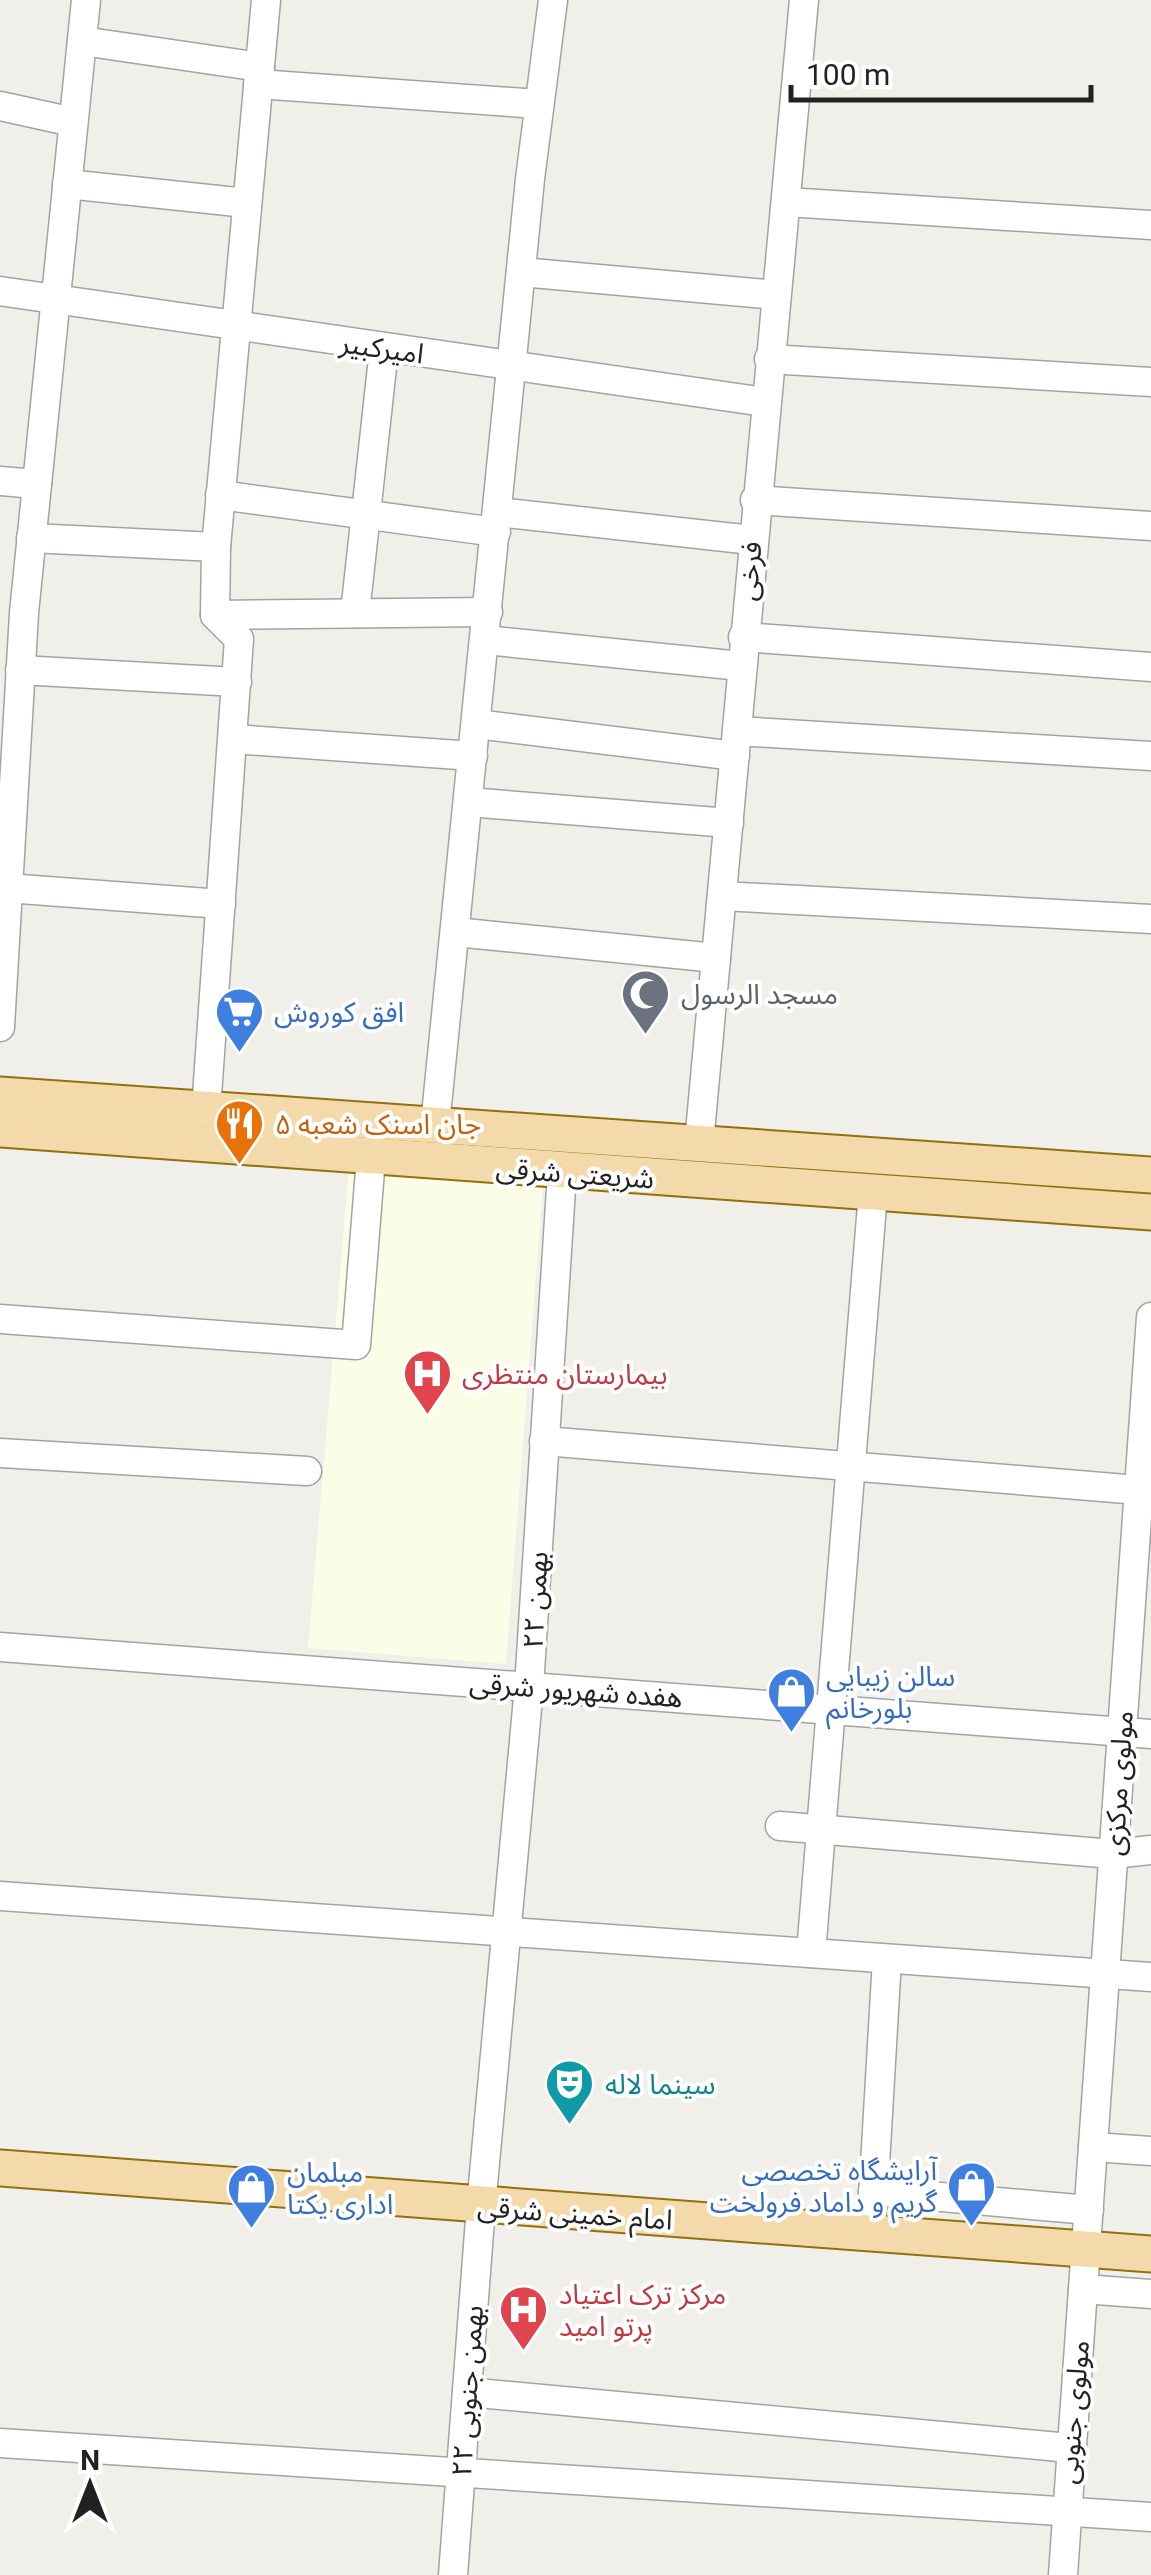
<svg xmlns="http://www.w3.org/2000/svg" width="1151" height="2575" viewBox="0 0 1151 2575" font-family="Roboto,'Noto Sans Arabic',sans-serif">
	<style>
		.education { fill: #fbfde7 }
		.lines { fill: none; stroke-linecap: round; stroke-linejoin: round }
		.minor-casing { stroke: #a3a3a3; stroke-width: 31 }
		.major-casing { stroke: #91700e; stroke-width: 39 }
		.minor { stroke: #fff; stroke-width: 28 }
		.major { stroke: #f4daab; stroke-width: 35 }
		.labels { text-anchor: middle; stroke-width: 8; stroke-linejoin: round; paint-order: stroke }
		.street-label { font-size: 28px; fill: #222; stroke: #fff }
		.worship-label { font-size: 28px; fill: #5b616d; stroke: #fff; text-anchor: start }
		.shop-label { font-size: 28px; fill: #366cbe; stroke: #fff; text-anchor: start }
		.food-label { font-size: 28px; fill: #c56008; stroke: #fff; text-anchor: start }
		.health-label { font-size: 28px; fill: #be3a42; stroke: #fff; text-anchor: start }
		.culture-label { font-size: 28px; fill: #0d838f; stroke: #fff; text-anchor: start }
	</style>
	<rect width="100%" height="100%" fill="#f1efe9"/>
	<path class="education" d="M 349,1168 L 543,1184 L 506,1664 L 308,1648 Z"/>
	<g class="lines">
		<defs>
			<g id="minor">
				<path d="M 82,41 L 260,67"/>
				<path d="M 258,84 L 538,104"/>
				<path d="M 0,106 L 73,122"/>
				<path d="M 67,184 L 246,203"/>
				<path d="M 786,202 L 1151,225"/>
				<path d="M 521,272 L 776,295"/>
				<path d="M 0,291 L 764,402"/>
				<path d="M 769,359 L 1151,382"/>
				<path d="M 0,481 L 37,484"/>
				<path d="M 220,495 L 496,532"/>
				<path d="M 755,500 L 1151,526"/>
				<path d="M 498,512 L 752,540"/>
				<path d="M 31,538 L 216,547"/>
				<path d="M 355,613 L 384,349"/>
				<path d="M 215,615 L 488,612"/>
				<path d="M 743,637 L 1151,667"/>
				<path d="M 485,640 L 741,666"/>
				<path d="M 20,670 L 237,682"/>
				<path d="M 476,724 L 735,756"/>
				<path d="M 737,731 L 1151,756"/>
				<path d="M 233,739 L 473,756"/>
				<path d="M 468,802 L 729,823"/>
				<path d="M 7,888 L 221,904"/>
				<path d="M 722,896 L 1151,919"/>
				<path d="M 455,932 L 716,958"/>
				<path d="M 0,1027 L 24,613 L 86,0"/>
				<path d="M 206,1110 L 239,639 L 215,615 L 216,547 L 266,0"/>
				<path d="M 435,1125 L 530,179 L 553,0"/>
				<path d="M 699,1143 L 804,0"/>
				<path d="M 0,1319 L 356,1345 L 371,1158"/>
				<path d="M 544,1441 L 1151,1491"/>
				<path d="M 0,1453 L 307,1471"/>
				<path d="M 0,1647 L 1151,1734"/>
				<path d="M 780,1826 L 1113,1854 L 1151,1850"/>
				<path d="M 0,1896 L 1151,1977"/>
				<path d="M 811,1953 L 873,1193"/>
				<path d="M 1093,2147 L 1151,2151"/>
				<path d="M 873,2191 L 1089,2210"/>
				<path d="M 871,2233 L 887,1959"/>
				<path d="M 1083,2289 L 1151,2294"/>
				<path d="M 467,2392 L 1070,2448"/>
				<path d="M 0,2443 L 1151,2517"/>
				<path d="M 453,2575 L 481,2206 L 529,1687 L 562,1173"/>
				<path d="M 1063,2575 L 1151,1317"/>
			</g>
			<g id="major">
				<path d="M 0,1095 L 1151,1175"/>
				<path d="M 0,1129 L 1151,1212"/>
				<path d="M 0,2168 L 1151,2254"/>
			</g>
		</defs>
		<use href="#minor" class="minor-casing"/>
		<use href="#major" class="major-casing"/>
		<use href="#minor" class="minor"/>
		<use href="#major" class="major"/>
	</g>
	<defs>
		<symbol id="mosque-pin" viewBox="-11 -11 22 30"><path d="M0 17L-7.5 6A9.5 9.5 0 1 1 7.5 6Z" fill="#6b7280" stroke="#fff"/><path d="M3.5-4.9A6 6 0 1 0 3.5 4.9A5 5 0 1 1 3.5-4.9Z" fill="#fff"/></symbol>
		<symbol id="supermarket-pin" viewBox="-11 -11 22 30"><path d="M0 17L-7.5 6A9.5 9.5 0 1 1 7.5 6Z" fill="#3f7fe0" stroke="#fff"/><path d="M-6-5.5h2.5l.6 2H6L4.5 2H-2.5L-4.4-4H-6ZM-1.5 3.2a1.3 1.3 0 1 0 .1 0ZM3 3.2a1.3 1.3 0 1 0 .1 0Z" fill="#fff"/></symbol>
		<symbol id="restaurant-pin" viewBox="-11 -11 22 30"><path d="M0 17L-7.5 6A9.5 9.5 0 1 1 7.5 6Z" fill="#e8710a" stroke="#fff"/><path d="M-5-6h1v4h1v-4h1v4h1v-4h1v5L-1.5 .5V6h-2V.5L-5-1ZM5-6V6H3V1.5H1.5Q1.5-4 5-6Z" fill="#fff"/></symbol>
		<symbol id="hospital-pin" viewBox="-11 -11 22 30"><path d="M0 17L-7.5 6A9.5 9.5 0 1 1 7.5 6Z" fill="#e0444e" stroke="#fff"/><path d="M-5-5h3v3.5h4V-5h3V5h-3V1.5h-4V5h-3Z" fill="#fff"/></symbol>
		<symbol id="shop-pin" viewBox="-11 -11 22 30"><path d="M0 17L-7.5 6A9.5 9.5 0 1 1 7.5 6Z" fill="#3f7fe0" stroke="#fff"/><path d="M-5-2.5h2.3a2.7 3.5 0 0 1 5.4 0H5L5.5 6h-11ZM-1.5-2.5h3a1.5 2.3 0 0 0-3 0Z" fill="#fff"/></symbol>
		<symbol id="theatre-pin" viewBox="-11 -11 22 30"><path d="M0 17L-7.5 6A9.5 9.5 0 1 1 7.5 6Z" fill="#0f9aa8" stroke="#fff"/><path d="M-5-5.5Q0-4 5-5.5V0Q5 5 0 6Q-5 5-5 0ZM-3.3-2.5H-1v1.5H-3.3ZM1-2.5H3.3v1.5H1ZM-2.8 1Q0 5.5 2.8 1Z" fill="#fff"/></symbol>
	</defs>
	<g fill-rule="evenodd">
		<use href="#mosque-pin" x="618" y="966" width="55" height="75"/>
		<use href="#supermarket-pin" x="212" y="984" width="55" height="75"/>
		<use href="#restaurant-pin" x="212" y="1096" width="55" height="75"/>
		<use href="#hospital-pin" x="400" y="1346" width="55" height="75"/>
		<use href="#shop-pin" x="764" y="1664" width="55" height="75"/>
		<use href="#theatre-pin" x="542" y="2056" width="55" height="75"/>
		<use href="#shop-pin" x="944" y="2158" width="55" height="75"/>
		<use href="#shop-pin" x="224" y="2160" width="55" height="75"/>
		<use href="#hospital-pin" x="496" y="2282" width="55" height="75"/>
	</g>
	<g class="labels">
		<g class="street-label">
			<text transform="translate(382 348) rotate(8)" y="10">امیرکبیر</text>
			<text transform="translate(749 571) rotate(-85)" y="10">فرخی</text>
			<text transform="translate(575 1173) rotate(4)" y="10">شریعتی شرقی</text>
			<text transform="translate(535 1600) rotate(-87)" y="10">۲۲ بهمن</text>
			<text transform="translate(576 1690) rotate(4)" y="10">هفده شهریور شرقی</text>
			<text transform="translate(1118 1783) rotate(-86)" y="10">مولوی مرکزی</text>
			<text transform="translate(575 2213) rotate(4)" y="10">امام خمینی شرقی</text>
			<text transform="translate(467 2391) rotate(-86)" y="10">۲۲ بهمن جنوبی</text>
			<text transform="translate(1073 2412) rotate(-85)" y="10">مولوی جنوبی</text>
		</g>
		<g class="worship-label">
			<text x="681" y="1004">مسجد الرسول</text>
		</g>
		<g class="shop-label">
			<text x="274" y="1022">افق کوروش</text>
			<text x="826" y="1686">سالن زیبایی<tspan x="826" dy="32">بلورخانم</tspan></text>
			<text x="937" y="2180" text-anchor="end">آرایشگاه تخصصی<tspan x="937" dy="32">گریم و داماد فرولخت</tspan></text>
			<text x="287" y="2182">مبلمان<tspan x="287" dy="32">اداری یکتا</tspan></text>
		</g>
		<g class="food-label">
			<text x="275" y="1134">جان اسنک شعبه ۵</text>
		</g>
		<g class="health-label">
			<text x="462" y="1384">بیمارستان منتظری</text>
			<text x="559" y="2304">مرکز ترک اعتیاد<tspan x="559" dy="32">پرتو امید</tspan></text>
		</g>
		<g class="culture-label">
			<text x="605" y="2094">سینما لاله</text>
		</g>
	</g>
	<g transform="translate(90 2485)" stroke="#ffffff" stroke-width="8" paint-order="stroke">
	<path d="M0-8L18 38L0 25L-18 38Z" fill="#222222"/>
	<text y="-15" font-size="28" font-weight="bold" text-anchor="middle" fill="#222222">N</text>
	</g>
	<path d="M791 85v15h300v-15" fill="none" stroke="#222222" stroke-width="5"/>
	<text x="806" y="85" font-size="30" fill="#222222" stroke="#ffffff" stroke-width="8" paint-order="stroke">100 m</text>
</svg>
